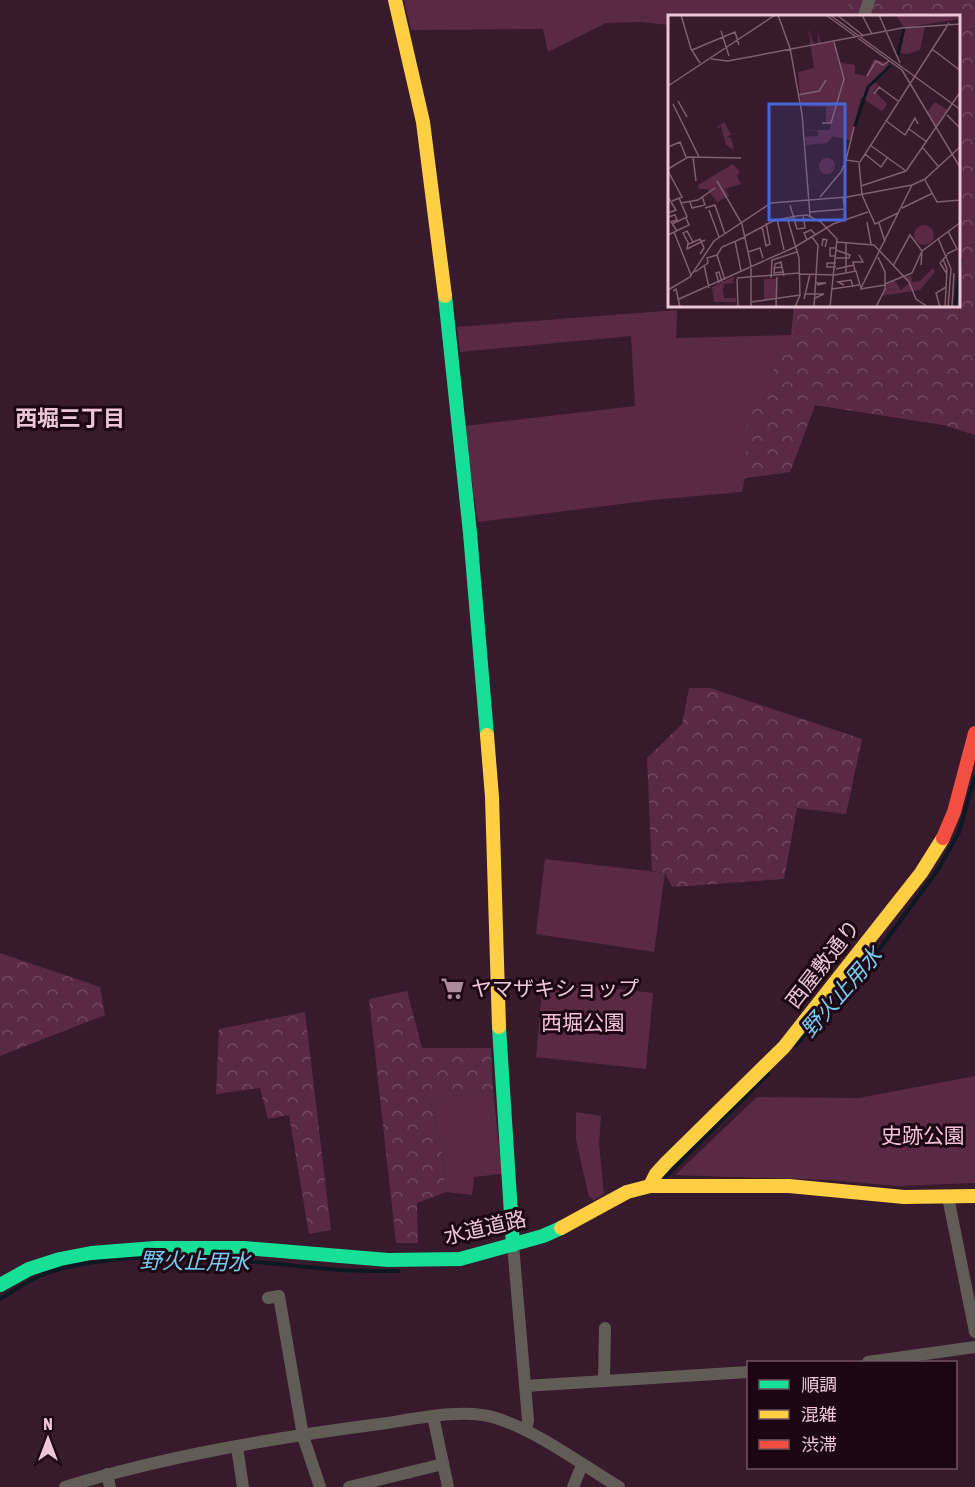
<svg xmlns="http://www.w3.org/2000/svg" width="975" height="1487" viewBox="0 0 975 1487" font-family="'Asap Condensed','Noto Sans JP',sans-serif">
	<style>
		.green { fill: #5a2a45 }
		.forest { fill: url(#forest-crowns) }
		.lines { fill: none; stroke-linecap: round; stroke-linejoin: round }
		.stream { stroke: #0c1922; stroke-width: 4 }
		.street { stroke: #615c56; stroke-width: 12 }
		.fast { stroke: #16e098; stroke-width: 14 }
		.slow { stroke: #ffcf43; stroke-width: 14 }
		.jam { stroke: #f24e42; stroke-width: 14 }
		.labels { text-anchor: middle; stroke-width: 6; stroke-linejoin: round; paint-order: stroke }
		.street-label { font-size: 21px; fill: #eac6d7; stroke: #1d0613 }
		.poi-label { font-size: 21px; fill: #eac6d7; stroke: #1d0613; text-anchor: start }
		.park-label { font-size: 21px; fill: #f4c1da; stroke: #1d0613 }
		.neighbourhood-label { font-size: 22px; font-weight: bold; fill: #eac6d7; stroke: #1d0613 }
		.water-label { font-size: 22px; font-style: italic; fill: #75cdf3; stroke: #1d0613 }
		.inset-river { fill: none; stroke: #0c1922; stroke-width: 3 }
		.inset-road { fill: none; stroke: #7f5f70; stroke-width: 1.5 }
		.view { fill: #4666d8; fill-opacity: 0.15; stroke: #4666d8; stroke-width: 3 }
		.inset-edge { fill: none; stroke: #eac6d7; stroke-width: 3 }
	</style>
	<defs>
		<pattern id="forest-crowns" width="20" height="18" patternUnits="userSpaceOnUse" patternTransform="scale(1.5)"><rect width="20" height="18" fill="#5a2a45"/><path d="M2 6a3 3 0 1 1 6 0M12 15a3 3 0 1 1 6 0" fill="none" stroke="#72475f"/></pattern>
	</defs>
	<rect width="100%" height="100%" fill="#371a2c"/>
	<g class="green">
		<path d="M 404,0 L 975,0 L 975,435 L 944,425 L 815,405 L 790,472 L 745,478 L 742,492 L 653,500 L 478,522 L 464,426 L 635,406 L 631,336 L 460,352 L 457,327 L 677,310 L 676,338 L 791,335 L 794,306 L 958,306 L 958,16 L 669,16 L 669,25 L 641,22 L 606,23 L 548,52 L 543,29 L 411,30 Z"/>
		<path d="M 545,859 L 665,873 L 654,952 L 536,934 Z"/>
		<path d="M 543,980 L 653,993 L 646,1069 L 536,1057 Z"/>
		<path d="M 975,1076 L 975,1183 L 897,1186 L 829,1180 L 675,1175 L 757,1097 L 859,1098 Z"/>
		<path d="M 493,1090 L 502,1174 L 474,1177 L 472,1195 L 446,1192 L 441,1143 L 430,1099 Z"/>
		<path d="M 576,1112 L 601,1116 L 599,1143 L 604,1194 L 594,1200 L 589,1197 L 576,1140 Z"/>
	</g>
	<g class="forest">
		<path d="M 850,0 L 975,0 L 975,435 L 944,425 L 815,405 L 790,472 L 745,478 L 747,421 L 792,335 L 794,306 L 958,306 L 958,16 L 844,16 Z"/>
		<path d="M 689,688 L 710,688 L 862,739 L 846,814 L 797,808 L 784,879 L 672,887 L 665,873 L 652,871 L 647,758 L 682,724 Z"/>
		<path d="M 0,953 L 100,987 L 105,1015 L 0,1056 Z"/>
		<path d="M 407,991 L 422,1048 L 491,1048 L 493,1090 L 430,1099 L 441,1143 L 446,1192 L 417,1203 L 418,1243 L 396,1243 L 369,999 Z"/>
		<path d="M 305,1012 L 331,1230 L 309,1234 L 289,1115 L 268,1119 L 260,1088 L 216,1094 L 219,1029 Z"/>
	</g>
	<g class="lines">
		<g class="stream">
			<path d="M 796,1045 L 865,969 L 939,868 L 959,832 L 975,777"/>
			<path d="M 665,1177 L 768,1074"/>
			<path d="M 0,1299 C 14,1291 29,1280 44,1274 C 132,1244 247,1262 339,1270 C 359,1271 379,1271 398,1271"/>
		</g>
		<g class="street">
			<path d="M 864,16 L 869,0"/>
			<path d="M 948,1197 L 975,1332"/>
			<path d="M 513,1245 L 528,1420 L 526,1430"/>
			<path d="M 268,1298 L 279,1296 L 303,1436 L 320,1487"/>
			<path d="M 868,1362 L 975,1347"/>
			<path d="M 604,1380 L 605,1328"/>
			<path d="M 525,1386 L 748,1372"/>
			<path d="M 433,1416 L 448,1487"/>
			<path d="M 237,1447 L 243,1487"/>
			<path d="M 107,1474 L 110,1487"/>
			<path d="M 65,1487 C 169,1455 279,1437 387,1423 C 419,1418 465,1408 496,1418 C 537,1431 581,1464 619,1487"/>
			<path d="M 349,1487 L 443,1464"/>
			<path d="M 573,1487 L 582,1465"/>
		</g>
		<g class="fast">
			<path d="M 445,296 L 470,533 L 487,735"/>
			<path d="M 499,1027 L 513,1245"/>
			<path d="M 0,1285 L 29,1269 L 60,1259 L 91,1253 L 155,1248 L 244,1248 L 388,1260 L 460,1259 L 543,1236 L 561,1228"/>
		</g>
		<g class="slow">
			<path d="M 395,0 L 423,122 L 445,296"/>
			<path d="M 487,735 L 492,797 L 499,1027"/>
			<path d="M 650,1186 L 656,1174 L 666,1163 L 784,1047 L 921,873 L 943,838"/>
			<path d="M 561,1228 L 627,1192 L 650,1186 L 789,1186 L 904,1197 L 975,1196"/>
		</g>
		<path class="jam" d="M 943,838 L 954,812 L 975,733"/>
	</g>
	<defs>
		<symbol id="supermarket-bare" viewBox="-9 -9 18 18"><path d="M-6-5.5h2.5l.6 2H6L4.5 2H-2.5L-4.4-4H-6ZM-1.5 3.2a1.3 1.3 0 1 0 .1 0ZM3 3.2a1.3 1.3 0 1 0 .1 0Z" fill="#ab8a9b" stroke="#1d0613" stroke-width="2.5" paint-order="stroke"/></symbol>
	</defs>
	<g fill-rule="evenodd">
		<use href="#supermarket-bare" x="436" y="972" width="33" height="33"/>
	</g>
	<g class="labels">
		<g class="street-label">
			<text transform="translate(823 964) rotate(-52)" y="7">西屋敷通り</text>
			<text transform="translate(485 1228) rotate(-13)" y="7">水道道路</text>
		</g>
		<g class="poi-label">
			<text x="471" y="996">ヤマザキショップ</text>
		</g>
		<g class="park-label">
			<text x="583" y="1030">西堀公園</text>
			<text x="923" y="1143">史跡公園</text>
		</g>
		<g class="neighbourhood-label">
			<text x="70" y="426">西堀三丁目</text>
		</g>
		<g class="water-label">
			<text transform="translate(841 992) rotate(-49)" y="8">野火止用水</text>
			<text transform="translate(195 1261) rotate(1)" y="8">野火止用水</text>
		</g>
	</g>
	<g transform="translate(668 15)">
		<rect width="292" height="292" fill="#371a2c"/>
		<path d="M 140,14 L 146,29 L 150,29 L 150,18 L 153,29 L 166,27 L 172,48 L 187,50 L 187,59 L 198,61 L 206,44 L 225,50 L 206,66 L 210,70 L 206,76 L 219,89 L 214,96 L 193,82 L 182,125 L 165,121 L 159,128 L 138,130 L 137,122 L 150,121 L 150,116 L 137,115 L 162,115 L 163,108 L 158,107 L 158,92 L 133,91 L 130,57 L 146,53 ZM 56,107 L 63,119 L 68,117 L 59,122 L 63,123 L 66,135 L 58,130 L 53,112 L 48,113 ZM 96,264 L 109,264 L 108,282 L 96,286 Z" fill="#5a2a45"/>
		<path d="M 228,0 L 292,0 L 292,4 L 246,11 L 257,12 L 252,35 L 240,39 L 232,38 L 237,14 ZM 173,48 L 187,50 L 187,59 L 198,61 L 208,69 L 206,76 L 219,89 L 214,96 L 193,82 L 182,125 L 165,121 L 159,126 L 176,67 ZM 267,87 L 280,95 L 269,112 L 259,97 ZM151 151a8 8 0 1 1 16 0a8 8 0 1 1-16 0ZM 65,149 L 72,157 L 69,161 L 73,169 L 57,174 L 61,181 L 49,187 L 39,174 L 31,174 L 30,170 ZM246 220a10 10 0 1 1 20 0a10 10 0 1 1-20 0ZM 265,253 L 267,257 L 252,275 L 213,281 L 218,270 L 227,266 L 233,275 L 241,268 L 237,262 L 243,260 L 244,267 L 252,266 ZM 67,261 L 64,267 L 68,268 L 56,269 L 55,275 L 56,283 L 68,283 L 68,287 L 46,287 L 44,272 Z" fill="#5a2a45"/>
		<path class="inset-river" d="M 230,40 L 236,13M 187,111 L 200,72 L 223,50M 287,292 L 293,244"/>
		<path class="inset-road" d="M 13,0 L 23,34 L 32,48M 110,0 L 122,33 L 134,99 L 142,201M 158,0 L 234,55M 162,0 L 293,95M 169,0 L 196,21M 194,0 L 204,19M 211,0 L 232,48M 53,16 L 61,41M 264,34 L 293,56M 24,35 L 67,17 L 71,30M 43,44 L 60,46 L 234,13 L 293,9M 234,55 L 293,154M 199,61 L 208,46 L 215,50 L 221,46M 0,71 L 107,0M 206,79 L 211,72 L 230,86M 130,80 L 151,76 L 158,65M 10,86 L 19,102M 5,89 L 31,142M 279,100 L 293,114M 217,105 L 237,120 L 247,103 L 250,109M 154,108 L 163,108 L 176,64 L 166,27M 241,114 L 259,127M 202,130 L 238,156M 0,132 L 12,127 L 18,142M 255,133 L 270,151M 197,139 L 213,152 L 219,143M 25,142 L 28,166M 178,145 L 186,112M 191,148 L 194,180 L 207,209 L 230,198M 0,154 L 20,142 L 73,143M 0,156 L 14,182 L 4,186M 257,165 L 269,187 L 293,185M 49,166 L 74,209 L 83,251 L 83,292M 193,171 L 238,156 L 293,76M 0,182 L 8,195 L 0,198M 152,182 L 173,157 L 178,145 L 192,147 L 281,8M 22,187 L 24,193 L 37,190 L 34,181M 13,188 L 30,185 L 47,173M 122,190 L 129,214 L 137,213 L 135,200M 37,193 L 47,190 L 57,219M 234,193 L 265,178M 41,195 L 51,222M 142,197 L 177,194 L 175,183M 0,202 L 7,200 L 9,205 L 3,207 L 9,216M 119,202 L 131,243 L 132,280 L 127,292M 109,204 L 116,235M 199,207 L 203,229M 211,208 L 217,227M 4,209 L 19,202 L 11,183M 94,211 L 98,231 L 102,229 L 98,208M 6,217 L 23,260M 0,220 L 21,210 L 18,203M 77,221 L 105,206 L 128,201 L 139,200 L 153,207 L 169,224 L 162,292M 144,222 L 150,230 L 146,292M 270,223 L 283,254 L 280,292M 139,225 L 136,218 L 143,215 L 147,219M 67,226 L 73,256M 25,227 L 19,216 L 15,218 L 21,229 L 32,224 L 36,233 L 32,239M 169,227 L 206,230 L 241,267 L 248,284 L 260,292M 20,228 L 19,234 L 37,225M 154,231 L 155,224 L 159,225 L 157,232M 168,235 L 182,240 L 181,243 L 168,243M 80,237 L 92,233 L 95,243M 279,239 L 289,234 L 280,216M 49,240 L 54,232 L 77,222M 49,240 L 57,265M 167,241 L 162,241 L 162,233 L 168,233M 275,244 L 279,254 L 277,292M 168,248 L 159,248 L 159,252 L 168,252M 36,250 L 41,273M 225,251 L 242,220 L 254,236 L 253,250M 114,252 L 113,247 L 107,249 L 106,258 L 115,257M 105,253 L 114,252 L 116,261M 168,254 L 186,250M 187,256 L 185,247 L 195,247 L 191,240M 27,257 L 40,248 L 39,243 L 49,240M 178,258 L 178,228M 132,259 L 167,260M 279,259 L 272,248 L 279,240M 167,260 L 188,256 L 193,273M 69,263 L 131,258M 103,263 L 104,245 L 129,237M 69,264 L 70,292M 51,268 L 48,258 L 51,257 L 54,267M 148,268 L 158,268 L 149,270M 217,269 L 244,258 L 254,236 L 293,207M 176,270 L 170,267 L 183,265 L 185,272M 193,273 L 244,170M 164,274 L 191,270M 192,274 L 217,270M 0,275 L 22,262 L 46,226 L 103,188 L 179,182 L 244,170 L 257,164 L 293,131M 5,276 L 8,274 L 12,292M 137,279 L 156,279 L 147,283M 11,284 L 127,232 L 165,209 L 200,197M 136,284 L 142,259M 83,287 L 132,280M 108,292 L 109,262M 208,292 L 217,274 L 217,257 L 210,242M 272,292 L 268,278 L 278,272M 284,292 L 286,258"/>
		<path class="view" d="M 101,89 L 177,89 L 177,205 L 101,205 Z"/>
		<rect width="292" height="292" class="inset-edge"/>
	</g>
	<rect x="747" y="1361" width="210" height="108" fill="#1d0613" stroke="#6f5361" stroke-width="1.5"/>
	<rect x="759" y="1380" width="30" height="9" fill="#16e098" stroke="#6f5361" stroke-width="1.5"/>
	<text x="801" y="1391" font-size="18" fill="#eac6d7">順調</text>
	<rect x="759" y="1410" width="30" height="9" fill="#ffcf43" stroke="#6f5361" stroke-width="1.5"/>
	<text x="801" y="1421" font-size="18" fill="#eac6d7">混雑</text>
	<rect x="759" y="1440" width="30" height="9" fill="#f24e42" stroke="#6f5361" stroke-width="1.5"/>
	<text x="801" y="1451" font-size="18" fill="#eac6d7">渋滞</text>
	<g transform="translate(48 1439)" stroke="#1d0613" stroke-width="4.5" paint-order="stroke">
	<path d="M0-4.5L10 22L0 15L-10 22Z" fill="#eac6d7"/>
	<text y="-9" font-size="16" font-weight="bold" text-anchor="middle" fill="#eac6d7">N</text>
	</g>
</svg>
